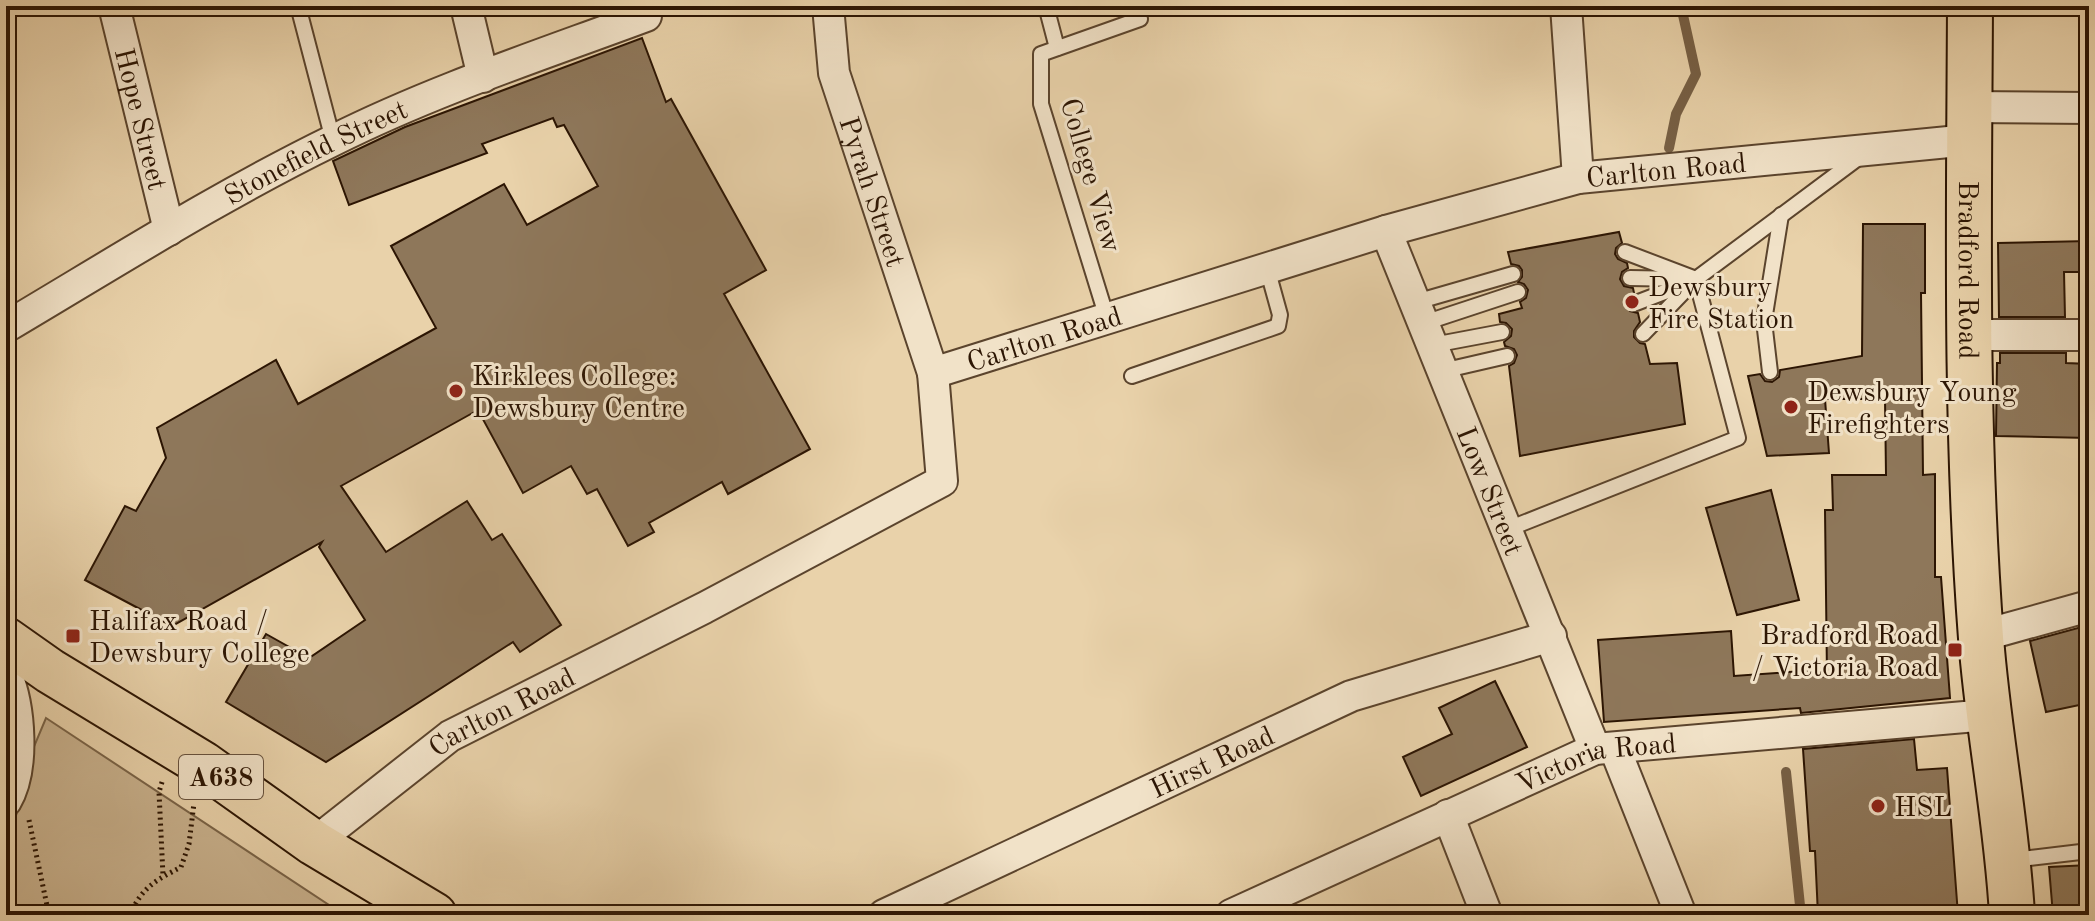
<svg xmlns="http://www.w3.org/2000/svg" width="2095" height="921" viewBox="0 0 2095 921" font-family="'Old Standard TT',serif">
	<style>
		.green { fill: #c9b28e; stroke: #7a6448; stroke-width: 2 }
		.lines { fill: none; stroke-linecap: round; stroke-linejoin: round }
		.stream { stroke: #776045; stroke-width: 10 }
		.building { fill: #8e775a; stroke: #2c1503; stroke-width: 2 }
		.service-casing { stroke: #5b442d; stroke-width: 18 }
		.minor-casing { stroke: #5b442d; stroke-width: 34 }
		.primary-casing { stroke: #2c1503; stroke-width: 48 }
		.path { stroke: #2c1503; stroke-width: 5; stroke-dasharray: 2 4; stroke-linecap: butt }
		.service { stroke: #f1e2c8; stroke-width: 14 }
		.minor { stroke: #f1e2c8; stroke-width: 30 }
		.primary { stroke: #e9d2aa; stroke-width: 44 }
		.poi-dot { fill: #8f2418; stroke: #f1e2c8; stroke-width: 3 }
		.labels { text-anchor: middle; stroke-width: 6; stroke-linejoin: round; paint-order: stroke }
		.shield { fill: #f1e2c8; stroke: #67523e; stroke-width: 2 }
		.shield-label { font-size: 26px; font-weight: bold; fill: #2c1503 }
		.street-label { font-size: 28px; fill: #2c1503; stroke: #f1e2c8 }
		.poi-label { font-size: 28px; fill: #2c1503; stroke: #f1e2c8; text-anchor: start }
	</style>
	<rect width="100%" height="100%" fill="#e9d2aa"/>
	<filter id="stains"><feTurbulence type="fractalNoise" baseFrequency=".0025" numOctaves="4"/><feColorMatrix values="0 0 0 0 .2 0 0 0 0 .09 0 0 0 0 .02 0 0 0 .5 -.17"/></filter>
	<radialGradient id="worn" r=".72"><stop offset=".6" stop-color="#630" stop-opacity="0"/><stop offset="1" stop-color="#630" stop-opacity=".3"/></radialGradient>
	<path class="green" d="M 46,718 L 332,907 L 337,915 L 6,915 L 6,842 L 18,810 L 30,756 Z"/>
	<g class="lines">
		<g class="stream">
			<path d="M 1669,148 L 1676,114 L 1696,74 L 1681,6"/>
			<path d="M 1786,772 L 1801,915"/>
		</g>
	</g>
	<g class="building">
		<path d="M 642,38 L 666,102 L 671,99 L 766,270 L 724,294 L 810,449 L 728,494 L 722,482 L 649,523 L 654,532 L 628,546 L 597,489 L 587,494 L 571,466 L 523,493 L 478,410 L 341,486 L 386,552 L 467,501 L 492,540 L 502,534 L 561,625 L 520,652 L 513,642 L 326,762 L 226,702 L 266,634 L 309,658 L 365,620 L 319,547 L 322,542 L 172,626 L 85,580 L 125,506 L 136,511 L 166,458 L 157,428 L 276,360 L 298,404 L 436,328 L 391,246 L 504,184 L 527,225 L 598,186 L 564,125 L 557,127 L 553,118 L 482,144 L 487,153 L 349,205 L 333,161 L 405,127 Z"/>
		<path d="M 1863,224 L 1925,224 L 1925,293 L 1921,293 L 1923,475 L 1935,474 L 1935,577 L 1941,577 L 1950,698 L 1801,713 L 1800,708 L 1604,722 L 1598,640 L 1731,631 L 1734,676 L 1816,670 L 1818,677 L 1827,676 L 1825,510 L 1833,510 L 1832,475 L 1886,475 L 1885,399 L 1825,399 L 1829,453 L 1767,456 L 1748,376 L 1760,374 L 1765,381 L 1772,382 L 1779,377 L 1780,370 L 1862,356 Z"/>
		<path d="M 1619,232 L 1622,243 L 1616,248 L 1615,254 L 1618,259 L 1627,263 L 1628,268 L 1622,272 L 1620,279 L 1624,286 L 1633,288 L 1634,293 L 1628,297 L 1626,306 L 1630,311 L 1638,313 L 1640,322 L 1634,331 L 1634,337 L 1640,343 L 1645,344 L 1650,364 L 1677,363 L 1685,424 L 1520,456 L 1509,366 L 1514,363 L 1517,355 L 1514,349 L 1505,346 L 1504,342 L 1511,336 L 1512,329 L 1506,323 L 1500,322 L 1499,314 L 1522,308 L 1520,302 L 1526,298 L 1528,290 L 1524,284 L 1518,282 L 1522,277 L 1522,270 L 1519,266 L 1511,264 L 1508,252 Z"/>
		<path d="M 2089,241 L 2089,272 L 2064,272 L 2065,317 L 1999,317 L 1998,243 Z"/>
		<path d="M 2000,353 L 2066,353 L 2066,363 L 2089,364 L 2089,438 L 1996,436 L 1997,363 L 2000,363 Z"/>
		<path d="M 1771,490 L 1799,600 L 1737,615 L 1706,508 Z"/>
		<path d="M 2089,625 L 2089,703 L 2046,712 L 2030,641 Z"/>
		<path d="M 1495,681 L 1527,747 L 1421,796 L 1403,757 L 1452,734 L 1439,708 Z"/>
		<path d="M 1914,739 L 1917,770 L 1947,768 L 1958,915 L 1818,915 L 1815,851 L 1810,851 L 1803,749 Z"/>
		<path d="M 2089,865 L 2089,915 L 2053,915 L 2049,867 Z"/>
	</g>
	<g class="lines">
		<defs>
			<g id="service">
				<path d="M 298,6 L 333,140"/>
				<path d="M 1046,6 L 1057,48"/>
				<path d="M 1625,252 L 1696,279"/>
				<path d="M 1630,278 L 1683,279"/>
				<path d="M 1416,302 L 1513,274"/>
				<path d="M 1636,303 L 1688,283"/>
				<path d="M 1107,318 L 1041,104 L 1041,54 L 1140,19"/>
				<path d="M 1424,323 L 1518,292"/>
				<path d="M 1643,334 L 1696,279 L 1861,156"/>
				<path d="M 1433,345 L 1502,332"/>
				<path d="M 1442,371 L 1507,356"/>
				<path d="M 1770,372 L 1764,321 L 1781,215"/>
				<path d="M 1132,376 L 1278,326 L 1280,315 L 1267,268"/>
				<path d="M 1508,529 L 1738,438 L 1696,279"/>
				<path d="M 2013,860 L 2089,851"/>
			</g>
			<g id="minor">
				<path id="s1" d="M 114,6 L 169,230"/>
				<path d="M 466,6 L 483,77"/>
				<path id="s2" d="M 828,6 L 834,73 L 933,373"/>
				<path d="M 1566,6 L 1578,178"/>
				<path d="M 1969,107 L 2089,108"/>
				<path id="s3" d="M 1386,231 L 1595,749"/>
				<path id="s4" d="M 6,327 C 114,263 221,195 334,140 C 434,90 541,55 646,16"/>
				<path d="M 1970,335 L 2089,335"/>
				<path d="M 1981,636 L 2089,606"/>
				<path d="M 6,673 C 20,706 25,769 6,801"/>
				<path d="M 1615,749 L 1681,915"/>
				<path d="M 1448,815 L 1487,915"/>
				<path id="s5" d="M 314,843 L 450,736 L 704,608 L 942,481 L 933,373 L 1386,231 L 1578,178 L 1969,140"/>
				<path id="s6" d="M 884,915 L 1351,696 L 1551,636"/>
				<path id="s7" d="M 1231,915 L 1595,749 L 1988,715"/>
			</g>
			<g id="primary">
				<path id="s8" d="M 1970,6 C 1969,216 1965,427 1981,638 C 1988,731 2007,822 2012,915"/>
				<path d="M 6,640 L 50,671 L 203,764 L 314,843 L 434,915"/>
			</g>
		</defs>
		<use href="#service" class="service-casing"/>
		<use href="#minor" class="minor-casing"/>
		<use href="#primary" class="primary-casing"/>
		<g class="path">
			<path d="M 162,782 L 159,792 L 163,876"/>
			<path d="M 29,820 L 49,915"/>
			<path d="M 130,915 C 142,887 155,881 181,867 L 189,844 L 194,803"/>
		</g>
		<use href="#service" class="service"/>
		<use href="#minor" class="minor"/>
		<use href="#primary" class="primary"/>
	</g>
	<g class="poi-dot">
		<circle cx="1632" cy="302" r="8"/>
		<circle cx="456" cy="391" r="8"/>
		<circle cx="1791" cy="407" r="8"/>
		<rect x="65" y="628" width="16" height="16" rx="4"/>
		<rect x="1947" y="642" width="16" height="16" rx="4"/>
		<circle cx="1878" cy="806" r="8"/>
	</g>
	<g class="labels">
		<rect class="shield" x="179" y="755" width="84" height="44" rx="6"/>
		<g class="shield-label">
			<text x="221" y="786">A638</text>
		</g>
		<g class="street-label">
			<text dy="10" stroke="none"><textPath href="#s1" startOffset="116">Hope Street</textPath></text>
			<text dy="10" stroke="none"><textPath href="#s4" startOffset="356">Stonefield Street</textPath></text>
			<text dy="10" stroke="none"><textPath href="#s5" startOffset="1598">Carlton Road</textPath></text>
			<text transform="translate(1092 175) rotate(74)" y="10">College View</text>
			<text dy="10" stroke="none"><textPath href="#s2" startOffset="192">Pyrah Street</textPath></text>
			<text dy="10" stroke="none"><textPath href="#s8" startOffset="264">Bradford Road</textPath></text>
			<text dy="10" stroke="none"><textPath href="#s5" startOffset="952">Carlton Road</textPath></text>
			<text dy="10" stroke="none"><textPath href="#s3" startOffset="280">Low Street</textPath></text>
			<text dy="10" stroke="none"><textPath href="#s5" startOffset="230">Carlton Road</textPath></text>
			<text dy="10" stroke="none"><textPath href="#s6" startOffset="362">Hirst Road</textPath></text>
			<text dy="10" stroke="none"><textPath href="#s7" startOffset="398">Victoria Road</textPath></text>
		</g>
		<g class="poi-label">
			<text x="1648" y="296">Dewsbury<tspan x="1648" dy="32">Fire Station</tspan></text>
			<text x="472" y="385">Kirklees College:<tspan x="472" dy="32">Dewsbury Centre</tspan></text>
			<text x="1807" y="401">Dewsbury Young<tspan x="1807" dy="32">Firefighters</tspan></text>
			<text x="89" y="630">Halifax Road /<tspan x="89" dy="32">Dewsbury College</tspan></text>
			<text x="1939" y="644" text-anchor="end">Bradford Road<tspan x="1939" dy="32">/ Victoria Road</tspan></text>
			<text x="1894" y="816">HSL</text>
		</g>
	</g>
	<rect width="2095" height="921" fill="none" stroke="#e9d2aa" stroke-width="32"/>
	<rect x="8" y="8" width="2079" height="905" fill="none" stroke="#2c1503" stroke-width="4"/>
	<rect x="16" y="16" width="2063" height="889" fill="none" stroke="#2c1503" stroke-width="2"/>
	<rect width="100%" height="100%" filter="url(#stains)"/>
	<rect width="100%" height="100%" fill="url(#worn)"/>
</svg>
